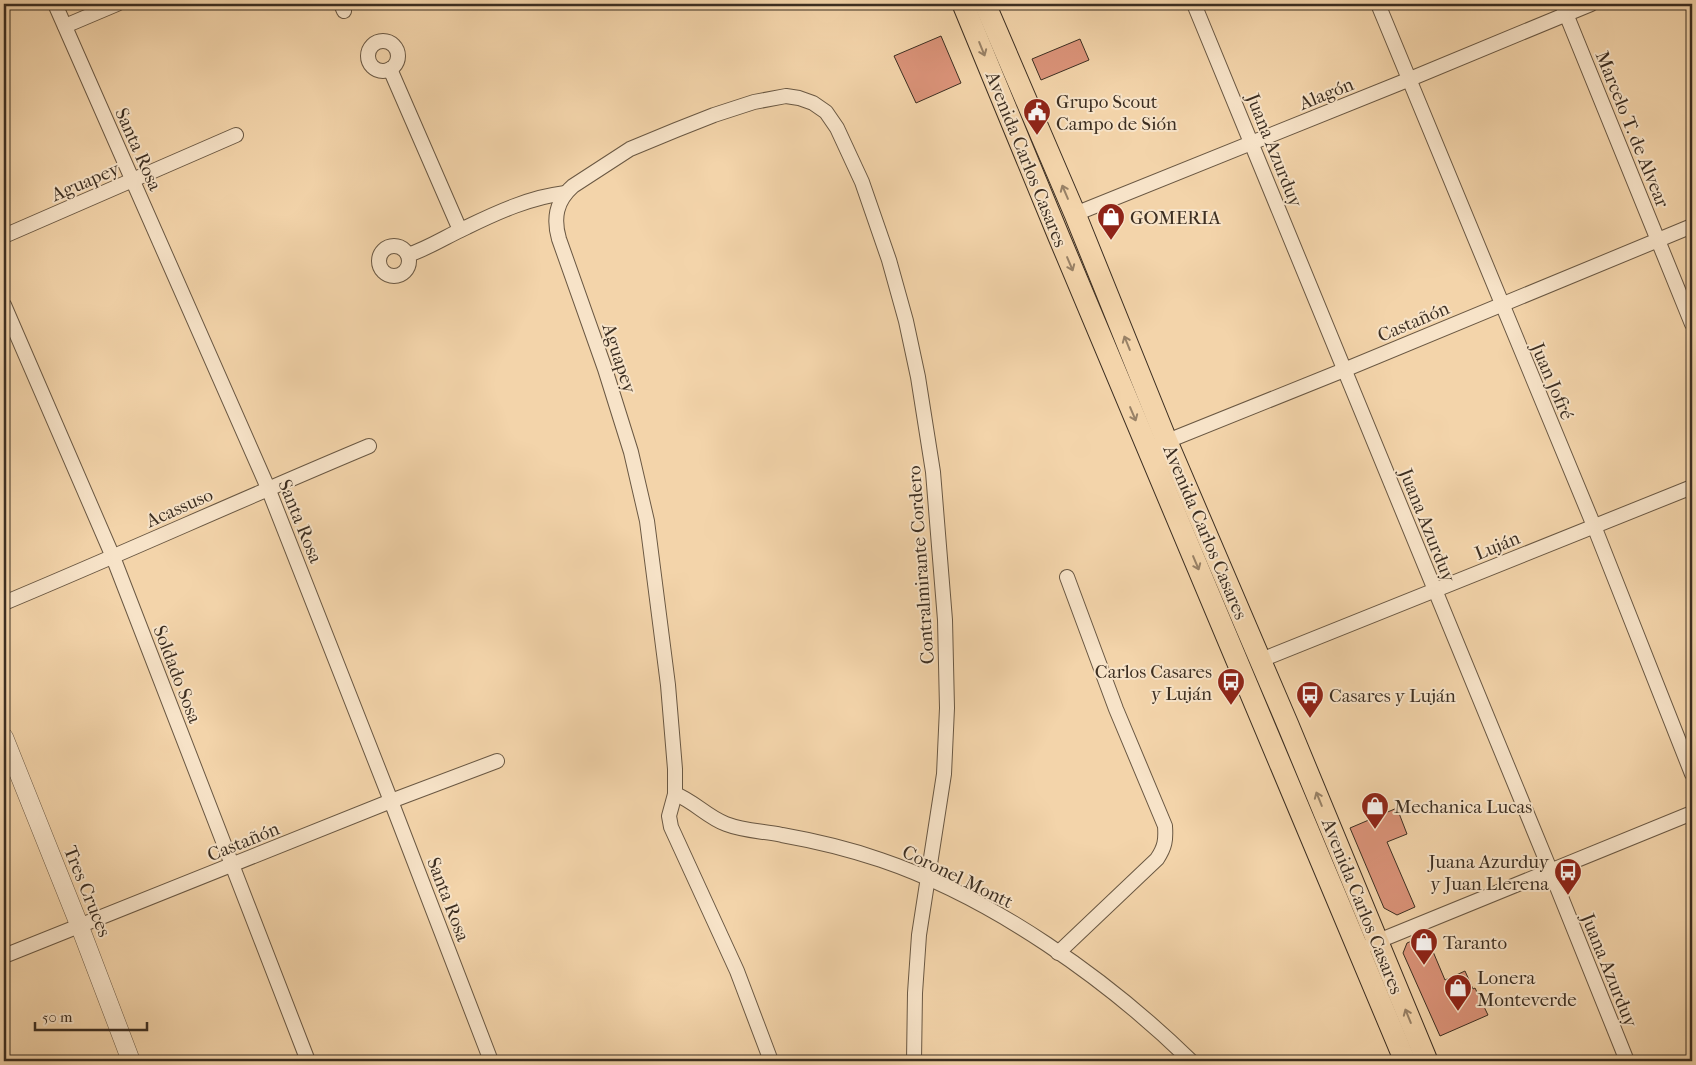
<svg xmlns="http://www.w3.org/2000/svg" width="1696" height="1065" viewBox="0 0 1696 1065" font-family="'IM FELL French Canon',serif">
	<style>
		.building { fill: #db9379; stroke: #3c2e21 }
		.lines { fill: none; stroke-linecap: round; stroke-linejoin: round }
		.minor-casing { stroke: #6a5843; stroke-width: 16 }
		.tertiary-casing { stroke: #6a5843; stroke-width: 19 }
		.primary-casing { stroke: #3c2e21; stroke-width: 23 }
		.minor { stroke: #f7e3c8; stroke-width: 14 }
		.tertiary { stroke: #f7e3c8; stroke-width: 18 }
		.primary { stroke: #f3d4aa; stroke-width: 21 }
		.oneway { stroke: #988166 }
		.labels { text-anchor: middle; stroke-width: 4; stroke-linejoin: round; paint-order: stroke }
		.street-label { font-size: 19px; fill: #3c2e21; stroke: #f7e3c8 }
		.poi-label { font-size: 19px; fill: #3c2e21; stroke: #f7e3c8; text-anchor: start }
	</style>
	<rect width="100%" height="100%" fill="#f3d4aa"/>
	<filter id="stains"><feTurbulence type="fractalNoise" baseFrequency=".004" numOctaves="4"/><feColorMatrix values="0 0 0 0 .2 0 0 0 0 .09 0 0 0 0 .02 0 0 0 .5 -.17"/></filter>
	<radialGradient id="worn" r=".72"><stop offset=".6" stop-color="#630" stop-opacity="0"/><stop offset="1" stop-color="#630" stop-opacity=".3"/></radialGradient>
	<g class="building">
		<path d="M 941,36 L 961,83 L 916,103 L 894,56 Z"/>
		<path d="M 1080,39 L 1089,60 L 1041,80 L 1032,59 Z"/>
		<path d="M 1397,808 L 1407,834 L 1387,842 L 1415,907 L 1397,915 L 1384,908 L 1350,828 Z"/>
		<path d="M 1426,935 L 1445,980 L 1465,971 L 1473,989 L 1475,988 L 1488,1015 L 1440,1036 L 1403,953 L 1407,943 Z"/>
	</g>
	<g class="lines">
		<defs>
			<g id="minor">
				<path d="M 55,4 L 268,488 L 391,801 L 491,1061"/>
				<path d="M 341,4 L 344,11"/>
				<path d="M 1194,4 L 1551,872 L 1627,1061"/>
				<path d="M 1378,4 L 1594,526 L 1692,774"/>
				<path d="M 1562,4 L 1692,324"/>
				<path d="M 65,26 L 117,4"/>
				<circle cx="383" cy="56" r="15"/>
				<path d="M 390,69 L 460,230"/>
				<path d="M 1075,214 L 1410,79 L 1591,4"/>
				<path d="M 4,236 L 236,135"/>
				<circle cx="394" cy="261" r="15"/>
				<path d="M 408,255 C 429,248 447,236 467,227 C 498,212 531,197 565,193"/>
				<path d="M 4,305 L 113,557 L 308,1061"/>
				<path d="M 1160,444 L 1344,370 L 1692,226"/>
				<path d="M 4,603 C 126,552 247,497 369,446"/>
				<path d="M 1261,660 L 1692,487"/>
				<path d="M 675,794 C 694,801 707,817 726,824 C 744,831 763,831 782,835 C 816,841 849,849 881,860 C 993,898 1107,979 1191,1061"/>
				<path d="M 1371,944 L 1692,813"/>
				<path d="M 1058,953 L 1157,859 C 1165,847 1166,840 1165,826 L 1116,709 L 1067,577"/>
				<path d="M 4,956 L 391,801 L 497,761"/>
				<path d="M 771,1061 L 737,971 L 671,827 L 669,816 L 675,794 L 675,769 L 668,685 L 647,521 L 631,452 L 605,369 L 559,239 C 553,218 556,201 573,186 L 630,149 L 676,130 L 714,115 L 754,102 L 786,96 L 799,98 L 813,103 L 826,112 L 837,128 L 862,182 L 889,260 L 906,321 L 918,377 L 933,472 L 945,620 L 947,708 L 944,774 L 919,935 L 915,993 L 914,1061"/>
			</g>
			<path id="tertiary" d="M 4,737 L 80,927 L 131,1061"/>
			<g id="primary">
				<path d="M 963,4 L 1059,237 L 1405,1061"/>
				<path d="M 985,4 L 1075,214 L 1167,442 L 1288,725 L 1427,1061"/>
			</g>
		</defs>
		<use href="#minor" class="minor-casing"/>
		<use href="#tertiary" class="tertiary-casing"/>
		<use href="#primary" class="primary-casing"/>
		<use href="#minor" class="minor"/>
		<use href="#tertiary" class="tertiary"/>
		<use href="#primary" class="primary"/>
	</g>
	<defs><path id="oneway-shaft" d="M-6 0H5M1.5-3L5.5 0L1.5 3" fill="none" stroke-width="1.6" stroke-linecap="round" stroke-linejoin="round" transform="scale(1.25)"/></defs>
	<g class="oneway">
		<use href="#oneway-shaft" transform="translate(982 49) rotate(68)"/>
		<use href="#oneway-shaft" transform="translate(1065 192) rotate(-113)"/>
		<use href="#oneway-shaft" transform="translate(1070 264) rotate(67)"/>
		<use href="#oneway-shaft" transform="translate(1127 343) rotate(-112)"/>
		<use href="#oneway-shaft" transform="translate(1133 414) rotate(67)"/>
		<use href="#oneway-shaft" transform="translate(1196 563) rotate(67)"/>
		<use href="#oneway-shaft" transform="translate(1319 799) rotate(-112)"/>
		<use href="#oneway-shaft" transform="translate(1408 1016) rotate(-112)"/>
	</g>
	<defs>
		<symbol id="civic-pin" viewBox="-11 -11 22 30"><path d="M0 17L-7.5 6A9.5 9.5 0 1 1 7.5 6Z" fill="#8f2418" stroke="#f7e3c8"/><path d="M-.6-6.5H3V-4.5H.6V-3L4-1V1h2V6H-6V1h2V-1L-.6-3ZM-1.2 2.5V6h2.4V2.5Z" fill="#fff"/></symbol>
		<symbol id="shop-pin" viewBox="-11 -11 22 30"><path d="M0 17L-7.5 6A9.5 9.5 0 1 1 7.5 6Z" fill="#8f2418" stroke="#f7e3c8"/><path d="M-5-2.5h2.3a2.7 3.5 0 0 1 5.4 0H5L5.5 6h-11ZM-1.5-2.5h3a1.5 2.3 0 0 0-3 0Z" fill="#fff"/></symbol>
		<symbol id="bus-pin" viewBox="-11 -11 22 30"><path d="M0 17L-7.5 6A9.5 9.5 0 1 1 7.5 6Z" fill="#8f2418" stroke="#f7e3c8"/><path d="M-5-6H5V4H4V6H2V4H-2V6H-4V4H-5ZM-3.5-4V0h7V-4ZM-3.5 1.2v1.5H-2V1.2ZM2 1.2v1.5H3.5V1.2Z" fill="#fff"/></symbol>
	</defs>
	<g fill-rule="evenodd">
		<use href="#civic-pin" x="1021" y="96" width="32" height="43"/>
		<use href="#shop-pin" x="1095" y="201" width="32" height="43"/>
		<use href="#bus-pin" x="1215" y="666" width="32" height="43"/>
		<use href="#bus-pin" x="1294" y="679" width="32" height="43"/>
		<use href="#shop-pin" x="1359" y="790" width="32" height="43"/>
		<use href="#bus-pin" x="1552" y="856" width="32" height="43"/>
		<use href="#shop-pin" x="1408" y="926" width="32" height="43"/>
		<use href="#shop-pin" x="1442" y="972" width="32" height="43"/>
	</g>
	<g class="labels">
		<g class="street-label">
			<text transform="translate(1326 93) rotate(-22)" y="7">Alagón</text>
			<text transform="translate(1633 129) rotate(68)" y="7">Marcelo T. de Alvear</text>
			<text transform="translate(139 149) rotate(66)" y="7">Santa Rosa</text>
			<text transform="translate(1275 150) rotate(68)" y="7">Juana Azurduy</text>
			<text transform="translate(1027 159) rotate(68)" y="7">Avenida Carlos Casares</text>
			<text transform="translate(85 181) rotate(-23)" y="7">Aguapey</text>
			<text transform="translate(1413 321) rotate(-23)" y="7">Castañón</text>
			<text transform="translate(620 358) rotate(72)" y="7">Aguapey</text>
			<text transform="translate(1553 381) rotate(67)" y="7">Juan Jofré</text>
			<text transform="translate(179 507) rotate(-24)" y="7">Acassuso</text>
			<text transform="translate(301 521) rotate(68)" y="7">Santa Rosa</text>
			<text transform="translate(1428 525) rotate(68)" y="7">Juana Azurduy</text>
			<text transform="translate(1206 532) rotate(67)" y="7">Avenida Carlos Casares</text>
			<text transform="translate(1497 545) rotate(-22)" y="7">Luján</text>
			<text transform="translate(920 565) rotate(-94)" y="7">Contralmirante Cordero</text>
			<text transform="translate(178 674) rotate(69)" y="7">Soldado Sosa</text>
			<text transform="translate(243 841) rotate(-22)" y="7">Castañón</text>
			<text transform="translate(958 876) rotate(26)" y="7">Coronel Montt</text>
			<text transform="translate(88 891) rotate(68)" y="7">Tres Cruces</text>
			<text transform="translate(449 899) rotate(69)" y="7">Santa Rosa</text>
			<text transform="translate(1363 906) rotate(68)" y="7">Avenida Carlos Casares</text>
			<text transform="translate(1610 970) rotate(68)" y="7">Juana Azurduy</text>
		</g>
		<g class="poi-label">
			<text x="1056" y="108">Grupo Scout<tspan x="1056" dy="22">Campo de Sión</tspan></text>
			<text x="1130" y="224">GOMERIA</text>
			<text x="1212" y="678" text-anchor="end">Carlos Casares<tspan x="1212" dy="22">y Luján</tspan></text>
			<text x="1329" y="702">Casares y Luján</text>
			<text x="1394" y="813">Mechanica Lucas</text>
			<text x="1549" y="868" text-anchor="end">Juana Azurduy<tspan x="1549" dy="22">y Juan Llerena</tspan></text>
			<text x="1443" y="949">Taranto</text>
			<text x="1477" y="984">Lonera<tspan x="1477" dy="22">Monteverde</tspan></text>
		</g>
	</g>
	<rect width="1696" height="1065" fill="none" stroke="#f3d4aa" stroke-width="20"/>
	<rect x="5" y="5" width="1686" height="1055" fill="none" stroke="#3c2e21" stroke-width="2.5"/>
	<rect x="10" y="10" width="1676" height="1045" fill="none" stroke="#3c2e21"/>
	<path d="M35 1022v8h112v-8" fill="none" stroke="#3c2e21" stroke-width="2.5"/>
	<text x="42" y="1022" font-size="15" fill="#3c2e21" stroke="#f7e3c8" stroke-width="4" paint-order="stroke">50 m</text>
	<rect width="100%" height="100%" filter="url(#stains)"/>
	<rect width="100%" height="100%" fill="url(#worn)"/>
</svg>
